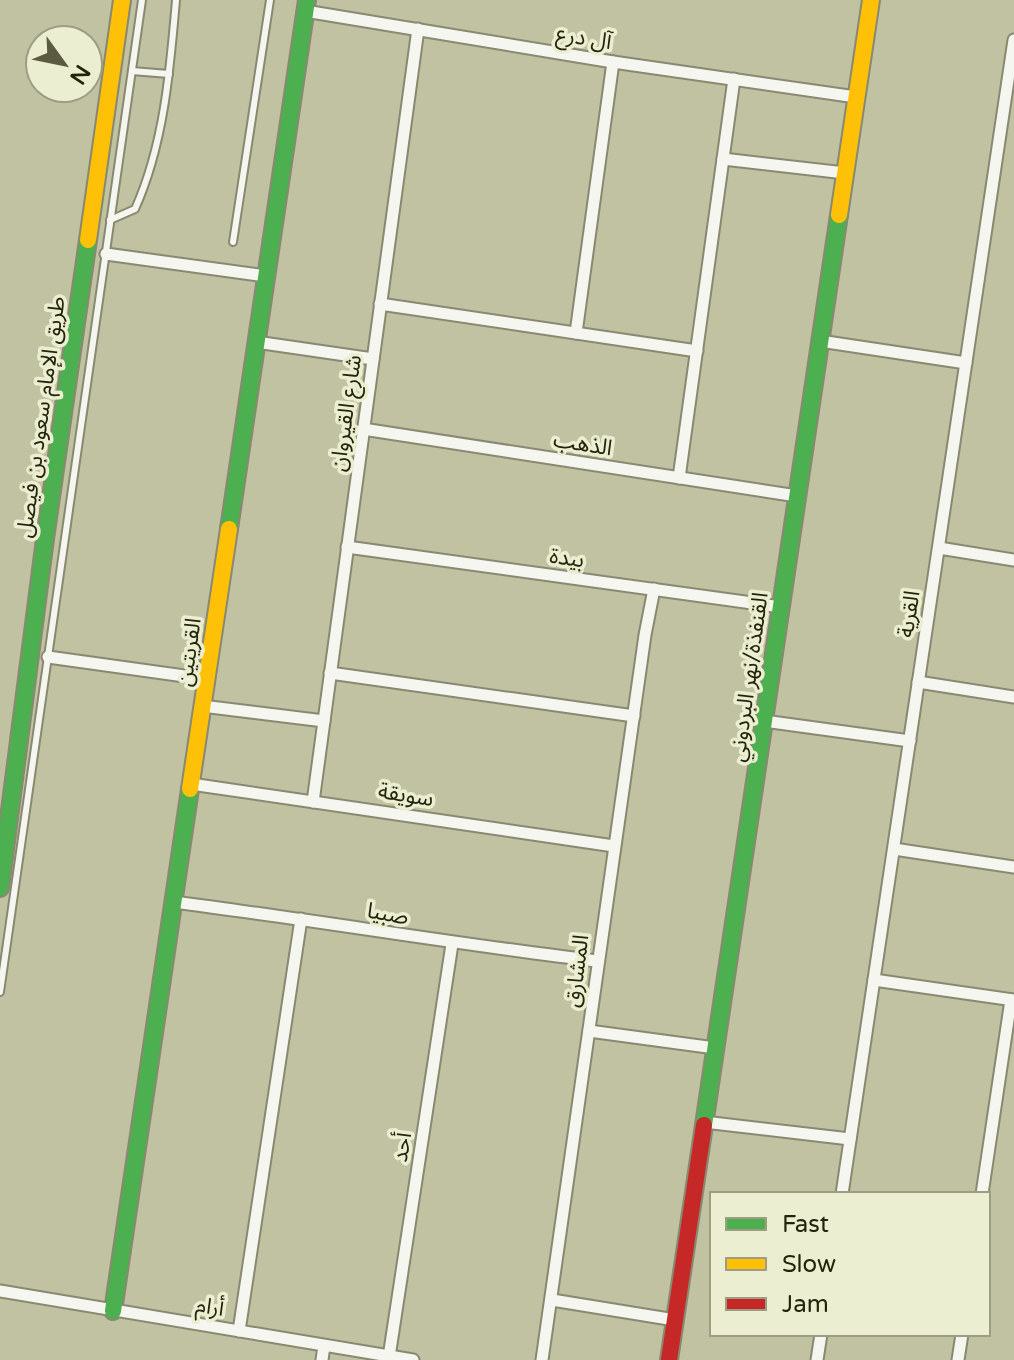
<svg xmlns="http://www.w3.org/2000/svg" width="1014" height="1360" viewBox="0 0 1014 1360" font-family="'Varela Round','Noto Sans Arabic',sans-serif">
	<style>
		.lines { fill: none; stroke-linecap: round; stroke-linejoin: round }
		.lane-casing { stroke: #888970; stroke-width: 10 }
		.street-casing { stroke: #888970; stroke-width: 15 }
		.fast-casing { stroke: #888970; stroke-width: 20 }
		.slow-casing { stroke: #888970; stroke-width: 20 }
		.jam-casing { stroke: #888970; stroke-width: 20 }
		.lane { stroke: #f6f6f1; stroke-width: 6 }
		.street { stroke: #f6f6f1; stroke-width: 11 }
		.fast { stroke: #4caf50; stroke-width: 16 }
		.slow { stroke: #ffc107; stroke-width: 16 }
		.jam { stroke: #c62828; stroke-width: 16 }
		.labels { text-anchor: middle; stroke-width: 7; stroke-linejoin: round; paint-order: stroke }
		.street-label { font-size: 22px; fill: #23240c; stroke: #eceed1 }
	</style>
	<rect width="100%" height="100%" fill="#c0c2a2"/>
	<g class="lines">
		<defs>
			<g id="lane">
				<path d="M 132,71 L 169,74"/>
				<path d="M 110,220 L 135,209 C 164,145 170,70 176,0"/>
				<path d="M 233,242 L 270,0"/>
				<path d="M 0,992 L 142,0"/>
			</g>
			<g id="street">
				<path d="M 305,11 L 613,62 L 856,97"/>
				<path d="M 723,159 L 845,173"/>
				<path d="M 106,254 L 266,276"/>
				<path d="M 380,304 L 697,351"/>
				<path d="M 576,333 L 613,62"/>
				<path d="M 820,341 L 966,363"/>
				<path d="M 256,342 L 373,359"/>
				<path d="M 363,429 L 797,496"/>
				<path d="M 679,478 L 734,79"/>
				<path d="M 347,547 L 781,607"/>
				<path d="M 939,548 L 1014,560"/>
				<path d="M 48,657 L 206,679"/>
				<path d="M 330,673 L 634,716"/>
				<path d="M 918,682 L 1014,697"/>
				<path d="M 202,706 L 324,721"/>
				<path d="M 764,721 L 910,741"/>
				<path d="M 191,784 L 614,846"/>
				<path d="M 313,802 L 418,29"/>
				<path d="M 894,849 L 1014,867"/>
				<path d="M 173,902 C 315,920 455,944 597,961"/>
				<path d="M 874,980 L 1014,1000"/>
				<path d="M 589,1031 L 715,1048"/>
				<path d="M 704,1122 L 850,1139"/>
				<path d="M 842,1194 L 1014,40"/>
				<path d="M 982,1194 L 1011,1000"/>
				<path d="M 0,1291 L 413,1360"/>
				<path d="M 552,1300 L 675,1320"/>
				<path d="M 239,1331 L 301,919"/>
				<path d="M 389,1357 L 452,944"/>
				<path d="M 322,1360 L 324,1346"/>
				<path d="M 542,1360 L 645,635 L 654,589"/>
				<path d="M 817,1360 L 821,1334"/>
				<path d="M 958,1360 L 962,1334"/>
			</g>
			<g id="fast">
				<path d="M 229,529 L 307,0"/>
				<path d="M 0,888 L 45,539 L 88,240"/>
				<path d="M 704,1125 L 839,215"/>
				<path d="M 113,1311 L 190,789"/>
			</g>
			<g id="slow">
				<path d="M 839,215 L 871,0"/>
				<path d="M 88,240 L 122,0"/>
				<path d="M 190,789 L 229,529"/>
			</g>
			<path id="jam" d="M 669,1360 L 704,1125"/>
		</defs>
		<use href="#lane" class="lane-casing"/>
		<use href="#street" class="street-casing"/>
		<use href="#fast" class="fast-casing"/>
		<use href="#slow" class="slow-casing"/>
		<use href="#jam" class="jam-casing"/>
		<use href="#lane" class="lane"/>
		<use href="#street" class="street"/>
		<use href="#fast" class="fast"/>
		<use href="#slow" class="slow"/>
		<use href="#jam" class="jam"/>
	</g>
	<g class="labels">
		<g class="street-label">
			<text transform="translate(584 37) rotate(9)" y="8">آل درع</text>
			<text transform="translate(345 413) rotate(-82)" y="8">شارع القيروان</text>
			<text transform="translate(40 417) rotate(-82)" y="8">طريق الإمام سعود بن فيصل</text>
			<text transform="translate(583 443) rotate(9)" y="8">الذهب</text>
			<text transform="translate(567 557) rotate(8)" y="8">بيدة</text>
			<text transform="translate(908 614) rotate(-81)" y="8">القرية</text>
			<text transform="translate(188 652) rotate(-82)" y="8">القريتين</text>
			<text transform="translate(748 677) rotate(-82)" y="8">القنفذة/نهر البردوني</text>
			<text transform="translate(406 794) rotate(9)" y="8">سويقة</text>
			<text transform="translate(388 913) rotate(10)" y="8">صبيا</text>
			<text transform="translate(576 971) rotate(-83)" y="8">المشارق</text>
			<text transform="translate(401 1147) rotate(-81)" y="8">أحد</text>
			<text transform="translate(210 1306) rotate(9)" y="8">أرام</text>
		</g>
	</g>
	<rect x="710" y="1192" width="280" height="144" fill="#eceed1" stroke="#9c9d82" stroke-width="2"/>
	<rect x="726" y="1218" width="40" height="12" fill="#4caf50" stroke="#9c9d82" stroke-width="2"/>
	<text x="782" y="1232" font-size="24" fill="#23240c">Fast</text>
	<rect x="726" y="1258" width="40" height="12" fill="#ffc107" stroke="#9c9d82" stroke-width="2"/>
	<text x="782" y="1272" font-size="24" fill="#23240c">Slow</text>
	<rect x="726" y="1298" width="40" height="12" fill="#c62828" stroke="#9c9d82" stroke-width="2"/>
	<text x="782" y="1312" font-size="24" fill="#23240c">Jam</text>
	<g transform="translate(64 64) rotate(123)"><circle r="38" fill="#eceed1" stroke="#9c9d82" stroke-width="2"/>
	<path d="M0-6L14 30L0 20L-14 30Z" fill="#5a5b40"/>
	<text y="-12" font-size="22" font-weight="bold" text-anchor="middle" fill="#23240c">N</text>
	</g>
</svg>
